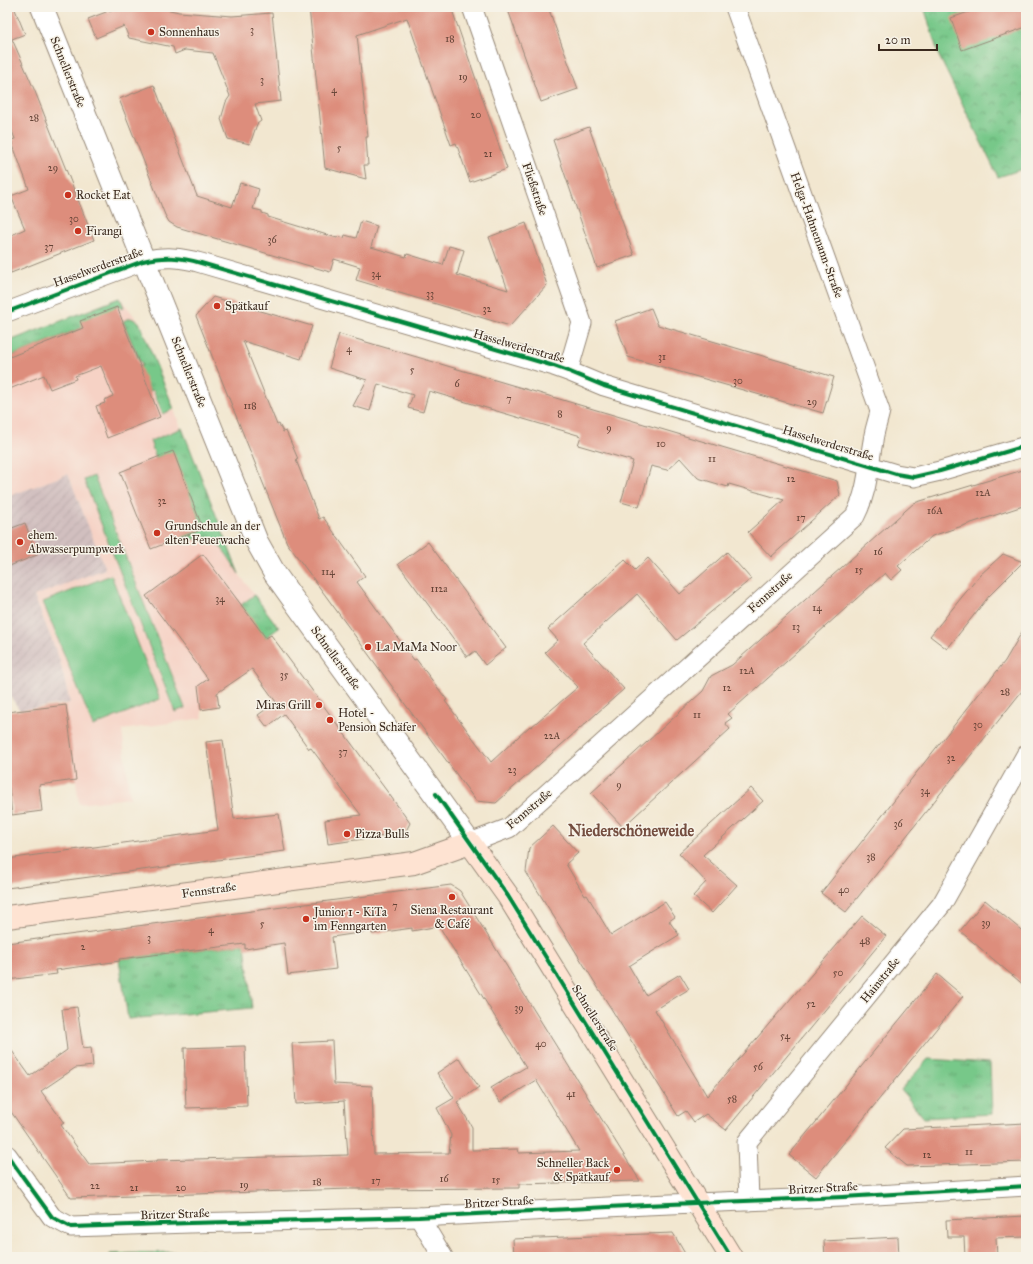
<svg xmlns="http://www.w3.org/2000/svg" width="1033" height="1264" viewBox="0 0 1033 1264" font-family="'IM FELL Great Primer',serif">
	<style>
		.built { fill: #f6d2c5 }
		.industrial { fill: url(#industrial-furrows) }
		.grass { fill: url(#grass-tufts); stroke: #597954 }
		.park { fill: url(#park-crowns); stroke: #597954 }
		.garden { fill: #77c889; stroke: #597954 }
		.building { fill: #dd8d7c }
		.lines { fill: none; stroke-linecap: round; stroke-linejoin: round }
		.minor-casing { stroke: #968877; stroke-width: 21 }
		.tertiary-casing { stroke: #968877; stroke-width: 24 }
		.secondary-casing { stroke: #968877; stroke-width: 24 }
		.minor { stroke: #fff; stroke-width: 19 }
		.tertiary { stroke: #fff; stroke-width: 22 }
		.secondary { stroke: #fee3d2; stroke-width: 22 }
		.cycleway-casing { stroke: #f7f3e8; stroke-width: 6 }
		.cycleway { stroke: #00873e; stroke-width: 4 }
		.poi-dot { fill: #c8321e; stroke: #f7f3e8; stroke-width: 1.5 }
		.labels { text-anchor: middle; stroke-width: 3; stroke-linejoin: round; paint-order: stroke }
		.number-label { font-size: 10px; fill: #644336 }
		.poi-label { font-size: 12px; fill: #3b2a1e; stroke: #f7f3e8; text-anchor: start }
		.street-label { font-size: 12px; fill: #3b2a1e; stroke: #f7f3e8 }
		.district-label { font-size: 16px; font-weight: bold; fill: #744d3f; stroke: #f7f3e8 }
	</style>
	<defs>
		<pattern id="industrial-furrows" width="10" height="10" patternUnits="userSpaceOnUse"><rect width="10" height="10" fill="#d1bfbf"/><path d="M-1 1l2-2M0 10L10 0M9 11l2-2" fill="none" stroke="#b4a4a4"/></pattern>
		<pattern id="grass-tufts" width="24" height="20" patternUnits="userSpaceOnUse"><rect width="24" height="20" fill="#77c889"/><path d="M3 7l-1-3M5 7V3M7 7l1-3M15 17l-1-3M17 17v-4M19 17l1-3" fill="none" stroke="#63a36f"/></pattern>
		<pattern id="park-crowns" width="20" height="18" patternUnits="userSpaceOnUse"><rect width="20" height="18" fill="#77c889"/><path d="M2 6a3 3 0 1 1 6 0M12 15a3 3 0 1 1 6 0" fill="none" stroke="#63a36f"/></pattern>
	</defs>
	<rect width="100%" height="100%" fill="#f7f3e8"/>
	<filter id="ink" filterUnits="userSpaceOnUse"><feTurbulence type="fractalNoise" baseFrequency=".025" numOctaves="2"/><feDisplacementMap in="SourceGraphic" scale="8" xChannelSelector="R" yChannelSelector="G"/><feConvolveMatrix kernelMatrix="1 2 1 2 8 2 1 2 1" color-interpolation-filters="sRGB"/></filter>
	<filter id="wash" filterUnits="userSpaceOnUse"><feTurbulence type="fractalNoise" baseFrequency=".012" numOctaves="4" result="noise"/><feDisplacementMap in="SourceGraphic" scale="16" xChannelSelector="R" yChannelSelector="G"/><feGaussianBlur stdDeviation="0.9" result="paint"/><feColorMatrix in="noise" values="0 0 0 0 0 0 0 0 0 0 0 0 0 0 0 0 0 1.4 0 .05"/><feComposite in="paint" operator="in"/></filter>
	<g filter="url(#wash)">
		<rect width="100%" height="100%" fill="#f2e7d0"/>
		<path class="built" d="M 120,298 L 139,322 L 239,574 L 279,628 L 198,686 L 203,718 L 122,730 L 130,798 L 79,804 L 66,705 L 66,703 L 70,703 L 59,658 L 34,595 L 105,569 L 68,474 L 7,497 L 7,342 Z"/>
		<path class="industrial" d="M 68,474 L 105,569 L 34,596 L 59,658 L 70,703 L 20,710 L 7,692 L 7,497 Z"/>
		<g class="grass">
			<path d="M 120,298 L 124,307 L 121,309 L 119,305 L 115,306 L 116,309 L 84,327 L 7,358 L 7,342 Z"/>
			<path d="M 131,318 L 139,322 L 174,409 L 163,414 L 153,390 L 150,391 L 148,387 L 145,388 L 139,367 L 143,365 L 141,362 L 140,362 L 123,321 Z"/>
			<path d="M 182,428 L 239,574 C 232,563 218,536 202,537 C 196,538 190,541 184,543 L 182,537 L 203,529 L 173,452 L 156,458 L 150,441 Z"/>
			<path d="M 254,595 L 279,628 L 223,668 L 258,628 L 241,605 Z"/>
			<path d="M 245,944 L 252,1008 L 128,1019 L 119,959 Z"/>
			<path d="M 928,1059 L 990,1063 L 992,1114 L 924,1118 L 901,1090 Z"/>
		</g>
		<g class="park">
			<path d="M 924,7 L 1026,7 L 1026,168 L 998,177 L 939,56 Z"/>
			<path d="M 204,1251 L 204,1257 L 110,1257 L 110,1254 Z"/>
		</g>
		<g class="garden">
			<path d="M 94,476 L 185,708 L 175,712 L 84,480 Z"/>
			<path d="M 111,575 L 160,699 L 93,726 L 43,602 Z"/>
		</g>
		<g id="blocks">
			<g class="building">
				<path d="M 7,7 L 14,7 L 25,34 L 12,39 L 34,89 L 94,240 L 11,273 L 7,263 L 7,237 L 25,229 L 11,196 L 29,189 L 11,140 L 15,139 L 7,118 Z"/>
				<path d="M 119,7 L 156,7 L 179,12 L 232,16 L 272,13 L 281,101 L 255,104 L 261,121 L 257,124 L 250,144 L 228,139 L 221,119 L 226,102 L 230,96 L 213,53 L 185,50 L 175,54 L 173,47 L 129,38 L 124,26 L 96,38 L 88,19 Z"/>
				<path d="M 309,7 L 451,7 L 507,169 L 470,182 L 456,143 L 451,145 L 407,18 L 357,35 L 368,137 L 366,137 L 368,165 L 364,165 L 366,179 L 325,168 Z"/>
				<path d="M 507,7 L 548,7 L 578,89 L 541,102 Z"/>
				<path d="M 983,7 L 1026,7 L 1026,27 L 962,50 L 951,18 Z"/>
				<path d="M 154,85 L 197,196 L 232,207 L 240,183 L 259,189 L 253,209 L 262,211 L 262,213 L 268,215 L 268,217 L 337,238 L 338,236 L 344,238 L 345,235 L 356,238 L 361,221 L 377,226 L 371,247 L 406,257 L 407,254 L 443,265 L 449,246 L 464,250 L 457,275 L 508,290 L 489,237 L 526,223 L 547,285 L 510,326 L 356,280 L 360,267 L 334,259 L 330,272 L 177,227 L 169,222 L 165,215 L 119,99 Z"/>
				<path d="M 589,127 L 634,255 L 597,268 L 553,140 Z"/>
				<path d="M 213,297 L 312,326 L 301,359 L 243,341 L 277,425 L 279,424 L 283,432 L 286,431 L 298,459 L 296,460 L 319,519 L 323,517 L 365,576 L 357,582 L 414,660 L 416,659 L 447,700 L 445,701 L 491,762 L 530,726 L 531,727 L 578,687 L 545,652 L 558,640 L 548,629 L 625,560 L 635,570 L 648,558 L 680,594 L 727,552 L 751,579 L 677,640 L 637,594 L 583,643 L 624,689 L 496,803 L 476,801 L 287,543 L 196,316 Z"/>
				<path d="M 117,307 L 160,417 L 107,438 L 96,406 L 105,403 L 104,400 L 113,396 L 101,366 L 75,376 L 76,379 L 50,389 L 44,375 L 7,390 L 7,358 L 83,328 L 80,321 Z"/>
				<path d="M 651,308 L 658,325 L 834,377 L 823,413 L 628,357 L 615,321 Z"/>
				<path d="M 339,334 L 837,481 L 840,495 L 771,557 L 748,532 L 784,500 L 729,484 L 728,487 L 698,478 L 680,458 L 667,470 L 651,466 L 639,507 L 621,502 L 633,461 L 578,445 L 581,436 L 429,391 L 423,412 L 408,408 L 413,395 L 378,384 L 370,411 L 353,406 L 367,380 L 329,368 Z"/>
				<path d="M 173,451 L 203,529 L 151,549 L 120,472 Z"/>
				<path d="M 1026,469 L 1026,505 L 932,536 L 898,566 L 902,570 L 891,580 L 885,573 L 728,714 L 732,718 L 725,723 L 730,729 L 623,827 L 591,793 L 703,691 L 711,676 L 732,665 L 914,503 Z"/>
				<path d="M 25,523 L 37,555 L 7,567 L 7,530 Z"/>
				<path d="M 428,542 L 506,648 L 485,665 L 475,651 L 467,657 L 398,564 Z"/>
				<path d="M 203,554 L 266,638 L 271,635 L 389,794 L 410,823 L 405,833 L 328,844 L 325,820 L 361,815 L 311,748 L 309,749 L 284,714 L 267,727 L 258,715 L 276,702 L 252,669 L 217,693 L 219,707 L 201,710 L 198,686 L 208,679 L 146,596 Z"/>
				<path d="M 1003,554 L 1023,562 L 989,596 L 947,649 L 930,636 L 980,575 Z"/>
				<path d="M 1026,625 L 1026,686 L 846,912 L 821,893 L 1005,661 Z"/>
				<path d="M 66,705 L 76,780 L 39,785 L 42,811 L 12,815 L 9,788 L 7,789 L 7,712 Z"/>
				<path d="M 223,740 L 234,819 L 279,814 L 285,851 L 7,888 L 7,859 L 218,830 L 206,742 Z"/>
				<path d="M 751,788 L 763,801 L 703,855 L 737,885 L 712,913 L 693,896 L 706,882 L 679,853 Z"/>
				<path d="M 553,826 L 578,853 L 566,864 L 585,896 L 587,895 L 611,935 L 665,902 L 675,917 L 669,921 L 679,935 L 629,966 L 646,995 L 680,974 L 689,989 L 655,1010 L 707,1096 L 862,916 L 886,936 L 726,1130 L 706,1114 L 694,1122 L 686,1111 L 678,1116 L 526,872 L 529,848 Z"/>
				<path d="M 451,885 L 460,891 L 640,1181 L 519,1184 L 519,1188 L 350,1189 L 71,1198 L 7,1106 L 7,1044 L 30,1076 L 67,1050 L 62,1009 L 77,1007 L 83,1048 L 91,1047 L 93,1066 L 75,1068 L 41,1091 L 64,1123 L 61,1125 L 89,1164 L 157,1161 L 157,1160 L 348,1155 L 344,1101 L 296,1104 L 292,1043 L 332,1041 L 334,1084 L 372,1086 L 374,1154 L 449,1153 L 451,1135 L 437,1108 L 454,1098 L 437,1073 L 459,1058 L 479,1087 L 457,1102 L 472,1127 L 472,1150 L 518,1149 L 519,1153 L 579,1151 L 536,1080 L 500,1102 L 491,1088 L 526,1067 L 439,926 L 412,931 L 412,928 L 372,934 L 372,931 L 332,937 L 336,969 L 288,975 L 284,943 L 245,949 L 245,944 L 119,959 L 120,961 L 56,970 L 57,974 L 7,980 L 7,943 Z"/>
				<path d="M 985,900 L 1026,934 L 1026,987 L 960,931 Z"/>
				<path d="M 937,974 L 963,996 L 816,1177 L 789,1155 Z"/>
				<path d="M 245,1046 L 247,1106 L 186,1108 L 184,1048 Z"/>
				<path d="M 1026,1123 L 1026,1162 L 907,1166 L 885,1148 L 903,1129 Z"/>
				<path d="M 1026,1216 L 1026,1237 L 996,1238 L 997,1257 L 965,1257 L 964,1237 L 947,1237 L 946,1220 Z"/>
				<path d="M 673,1233 L 687,1257 L 514,1257 L 513,1239 Z"/>
				<path d="M 898,1237 L 899,1257 L 825,1257 L 824,1241 Z"/>
			</g>
		</g>
	</g>
	<g filter="url(#ink)">
		<use href="#blocks" fill-opacity="0" stroke="#968877" stroke-width="1"/>
		<g class="lines">
			<defs>
				<g id="minor">
					<path d="M 472,7 L 582,323 L 568,371"/>
					<path d="M 7,312 L 143,261 C 165,256 180,257 201,263 L 554,366 L 568,371 L 604,386 L 896,474 L 914,477 L 940,471 L 1026,446"/>
					<path d="M 470,843 L 509,828 L 855,516 C 868,491 868,468 873,441 C 874,431 878,421 880,411 L 735,7"/>
					<path d="M 7,1155 L 52,1217 L 71,1227 L 190,1223 L 419,1217 L 646,1205 L 843,1197 L 1026,1186"/>
					<path d="M 749,1201 L 747,1142 L 942,904 L 1026,755"/>
					<path d="M 419,1217 L 443,1257"/>
				</g>
				<path id="tertiary" d="M 42,7 L 257,542 L 275,574 L 290,595 L 470,843"/>
				<path id="secondary" d="M 7,917 L 414,863 L 470,843 L 508,896 L 731,1257"/>
			</defs>
			<use href="#minor" class="minor-casing"/>
			<use href="#tertiary" class="tertiary-casing"/>
			<use href="#secondary" class="secondary-casing"/>
			<use href="#minor" class="minor"/>
			<use href="#tertiary" class="tertiary"/>
			<use href="#secondary" class="secondary"/>
			<defs>
				<g id="cycleway">
					<path d="M 7,312 L 143,261 C 165,256 180,257 201,263 L 554,366 L 568,371 L 604,386 L 896,474 L 914,477 L 940,471 L 1026,446"/>
					<path d="M 436,794 L 508,896 L 731,1257"/>
					<path d="M 7,1155 L 52,1217 L 71,1227 L 190,1223 L 419,1217 L 646,1205 L 843,1197 L 1026,1186"/>
				</g>
			</defs>
			<use href="#cycleway" class="cycleway-casing"/>
			<use href="#cycleway" class="cycleway"/>
		</g>
	</g>
	<g class="poi-dot">
		<circle cx="151" cy="32" r="4"/>
		<circle cx="68" cy="195" r="4"/>
		<circle cx="78" cy="231" r="4"/>
		<circle cx="217" cy="306" r="4"/>
		<circle cx="157" cy="533" r="4"/>
		<circle cx="20" cy="542" r="4"/>
		<circle cx="368" cy="647" r="4"/>
		<circle cx="319" cy="705" r="4"/>
		<circle cx="330" cy="720" r="4"/>
		<circle cx="347" cy="834" r="4"/>
		<circle cx="452" cy="897" r="4"/>
		<circle cx="306" cy="919" r="4"/>
		<circle cx="617" cy="1170" r="4"/>
	</g>
	<g class="labels">
		<g class="number-label">
			<text x="252" y="33">3</text>
			<text x="450" y="42">18</text>
			<text x="463" y="80">19</text>
			<text x="262" y="83">3</text>
			<text x="334" y="93">4</text>
			<text x="476" y="118">20</text>
			<text x="34" y="121">28</text>
			<text x="339" y="151">5</text>
			<text x="488" y="157">21</text>
			<text x="53" y="171">29</text>
			<text x="74" y="222">30</text>
			<text x="272" y="243">36</text>
			<text x="49" y="250">37</text>
			<text x="376" y="277">34</text>
			<text x="430" y="297">33</text>
			<text x="487" y="312">32</text>
			<text x="349" y="352">4</text>
			<text x="662" y="360">31</text>
			<text x="412" y="373">5</text>
			<text x="738" y="384">30</text>
			<text x="457" y="387">6</text>
			<text x="509" y="402">7</text>
			<text x="812" y="405">29</text>
			<text x="250" y="409">118</text>
			<text x="560" y="417">8</text>
			<text x="609" y="431">9</text>
			<text x="661" y="447">10</text>
			<text x="712" y="462">11</text>
			<text x="791" y="482">12</text>
			<text x="983" y="496">12A</text>
			<text x="162" y="504">32</text>
			<text x="935" y="514">16A</text>
			<text x="801" y="521">17</text>
			<text x="878" y="555">16</text>
			<text x="859" y="573">15</text>
			<text x="328" y="575">114</text>
			<text x="439" y="592">112a</text>
			<text x="220" y="602">34</text>
			<text x="817" y="611">14</text>
			<text x="796" y="630">13</text>
			<text x="747" y="674">12A</text>
			<text x="284" y="678">35</text>
			<text x="727" y="691">12</text>
			<text x="1005" y="695">28</text>
			<text x="697" y="718">11</text>
			<text x="978" y="728">30</text>
			<text x="552" y="739">22A</text>
			<text x="343" y="755">37</text>
			<text x="951" y="761">32</text>
			<text x="512" y="773">23</text>
			<text x="619" y="788">9</text>
			<text x="925" y="794">34</text>
			<text x="898" y="827">36</text>
			<text x="871" y="860">38</text>
			<text x="844" y="893">40</text>
			<text x="395" y="909">7</text>
			<text x="986" y="926">39</text>
			<text x="262" y="927">5</text>
			<text x="211" y="933">4</text>
			<text x="149" y="941">3</text>
			<text x="865" y="944">48</text>
			<text x="83" y="950">2</text>
			<text x="838" y="976">50</text>
			<text x="811" y="1007">52</text>
			<text x="519" y="1011">39</text>
			<text x="785" y="1039">54</text>
			<text x="541" y="1047">40</text>
			<text x="758" y="1070">56</text>
			<text x="571" y="1097">41</text>
			<text x="732" y="1102">58</text>
			<text x="969" y="1155">11</text>
			<text x="927" y="1158">12</text>
			<text x="444" y="1182">16</text>
			<text x="496" y="1183">15</text>
			<text x="376" y="1184">17</text>
			<text x="317" y="1185">18</text>
			<text x="244" y="1188">19</text>
			<text x="95" y="1189">22</text>
			<text x="134" y="1191">21</text>
			<text x="181" y="1191">20</text>
		</g>
		<g class="poi-label">
			<text x="159" y="36">Sonnenhaus</text>
			<text x="76" y="199">Rocket Eat</text>
			<text x="86" y="235">Firangi</text>
			<text x="225" y="310">Spätkauf</text>
			<text x="165" y="530">Grundschule an der<tspan x="165" dy="14">alten Feuerwache</tspan></text>
			<text x="28" y="539">ehem.<tspan x="28" dy="14">Abwasserpumpwerk</tspan></text>
			<text x="376" y="651">La MaMa Noor</text>
			<text x="311" y="709" text-anchor="end">Miras Grill</text>
			<text x="338" y="717">Hotel -<tspan x="338" dy="14">Pension Schäfer</tspan></text>
			<text x="355" y="838">Pizza Bulls</text>
			<text x="452" y="914" text-anchor="middle">Siena Restaurant<tspan x="452" dy="14">&amp; Café</tspan></text>
			<text x="314" y="916">Junior 1 - KiTa<tspan x="314" dy="14">im Fenngarten</tspan></text>
			<text x="609" y="1167" text-anchor="end">Schneller Back<tspan x="609" dy="14">&amp; Spätkauf</tspan></text>
		</g>
		<g class="street-label">
			<text transform="translate(68 72) rotate(68)" y="4">Schnellerstraße</text>
			<text transform="translate(535 189) rotate(71)" y="4">Fließstraße</text>
			<text transform="translate(817 235) rotate(70)" y="4">Helga-Hahnemann-Straße</text>
			<text transform="translate(98 267) rotate(-20)" y="4">Hasselwerderstraße</text>
			<text transform="translate(519 346) rotate(16)" y="4">Hasselwerderstraße</text>
			<text transform="translate(189 372) rotate(68)" y="4">Schnellerstraße</text>
			<text transform="translate(828 443) rotate(17)" y="4">Hasselwerderstraße</text>
			<text transform="translate(770 592) rotate(-42)" y="4">Fennstraße</text>
			<text transform="translate(336 658) rotate(54)" y="4">Schnellerstraße</text>
			<text transform="translate(529 809) rotate(-40)" y="4">Fennstraße</text>
			<text transform="translate(209 890) rotate(-8)" y="4">Fennstraße</text>
			<text transform="translate(880 980) rotate(-51)" y="4">Hainstraße</text>
			<text transform="translate(595 1018) rotate(58)" y="4">Schnellerstraße</text>
			<text transform="translate(823 1188) rotate(-3)" y="4">Britzer Straße</text>
			<text transform="translate(499 1202) rotate(-3)" y="4">Britzer Straße</text>
			<text transform="translate(175 1214) rotate(-2)" y="4">Britzer Straße</text>
		</g>
		<g class="district-label">
			<text x="631" y="836">Niederschöneweide</text>
		</g>
	</g>
	<rect width="1033" height="1264" fill="none" stroke="#f7f3e8" stroke-width="24"/>
	<path d="M879 44v6h58v-6" fill="none" stroke="#3b2a1e" stroke-width="2"/>
	<text x="885" y="44" font-size="12" fill="#3b2a1e" stroke="#f7f3e8" stroke-width="3" paint-order="stroke">20 m</text>
</svg>
